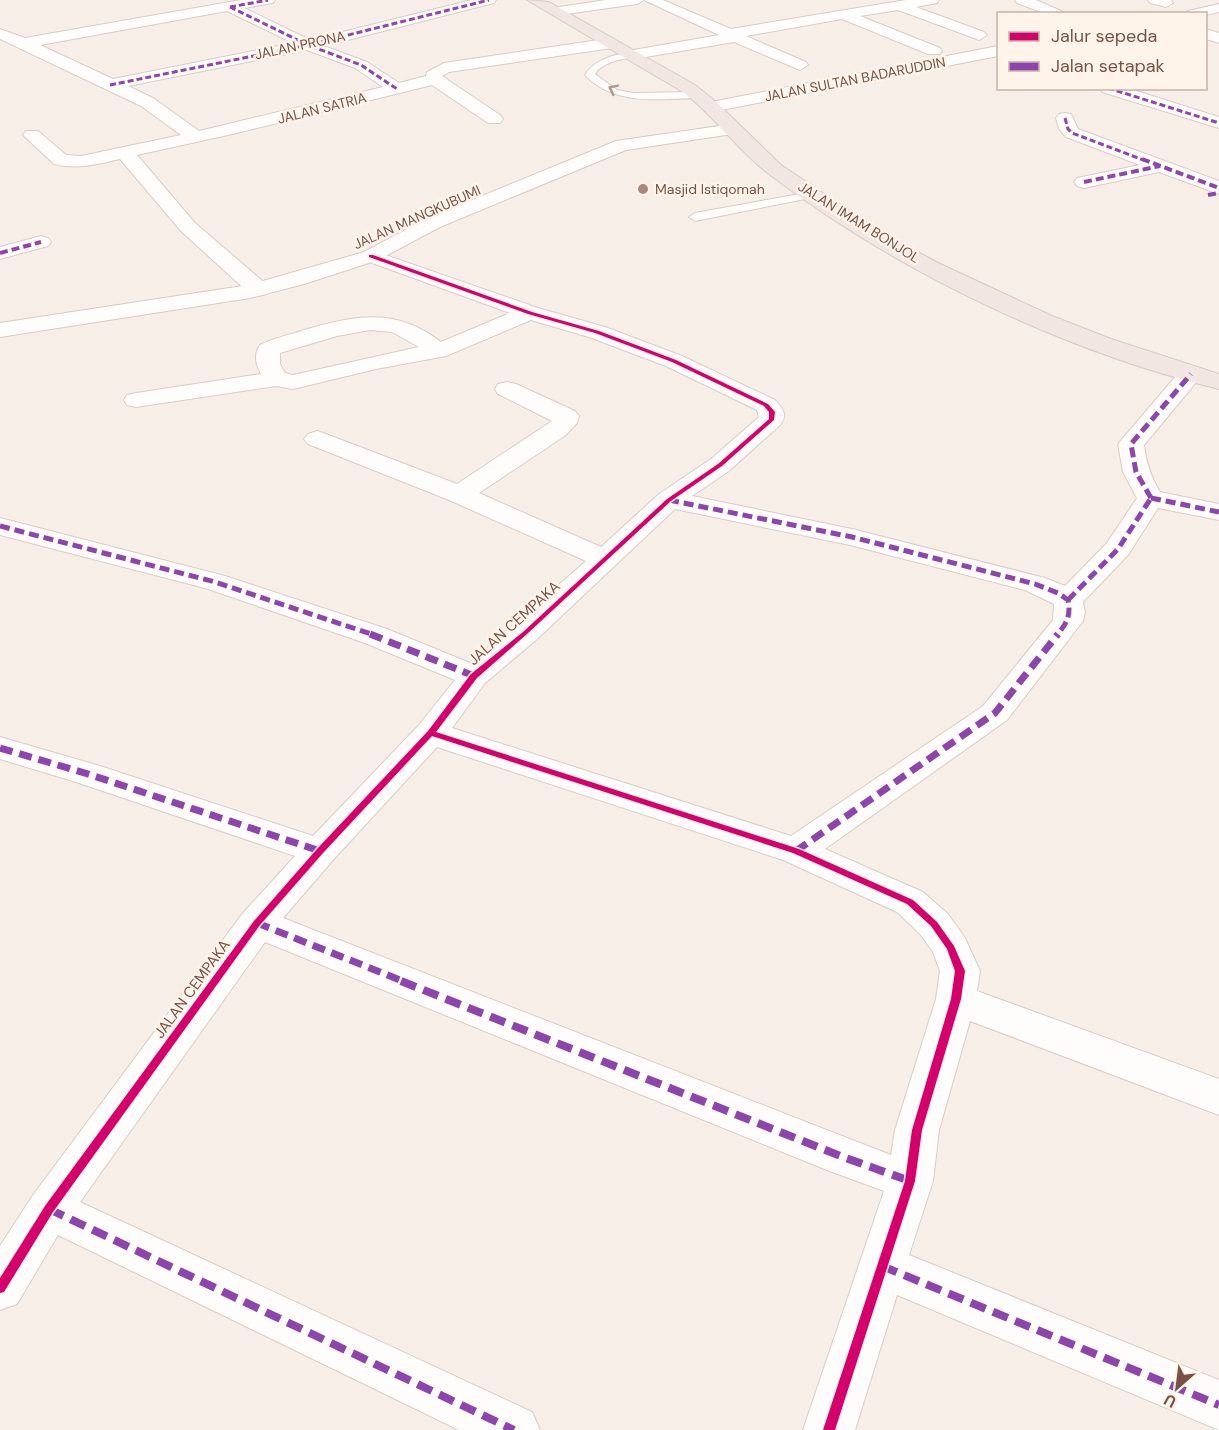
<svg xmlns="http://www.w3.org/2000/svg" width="1219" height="1430" viewBox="0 0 1219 1430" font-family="'DM Sans',sans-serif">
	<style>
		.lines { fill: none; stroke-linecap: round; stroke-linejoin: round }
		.lane-casing { stroke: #d9ccc5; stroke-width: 2 }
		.street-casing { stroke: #d9ccc5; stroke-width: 2 }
		.secondary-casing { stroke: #d8cac3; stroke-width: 2 }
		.highway-casing { stroke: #d6cac3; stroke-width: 2 }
		.lane { fill: #fefdfb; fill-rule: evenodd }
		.street { fill: #fefdfb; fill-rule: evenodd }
		.secondary { fill: #fefdfb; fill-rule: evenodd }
		.highway { fill: #f2e6e2; fill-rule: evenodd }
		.quiet-far4 { stroke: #8e44ad; stroke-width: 3; stroke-dasharray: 6 3; stroke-linecap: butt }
		.quiet-far3 { stroke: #8e44ad; stroke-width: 4; stroke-dasharray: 8 4; stroke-linecap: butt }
		.quiet-far2 { stroke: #8e44ad; stroke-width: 5; stroke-dasharray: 10 5; stroke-linecap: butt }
		.quiet-far1 { stroke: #8e44ad; stroke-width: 7; stroke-dasharray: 13 7; stroke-linecap: butt }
		.quiet { stroke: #8e44ad; stroke-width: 8; stroke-dasharray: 16 8; stroke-linecap: butt }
		.cycleway-casing { stroke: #fff4e9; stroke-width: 3 }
		.cycleway { fill: #d6006c; fill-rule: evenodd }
		.oneway { stroke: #ae968e }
		.poi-dot { fill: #a4897e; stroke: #fff4e9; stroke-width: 2 }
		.labels { text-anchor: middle; stroke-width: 5; stroke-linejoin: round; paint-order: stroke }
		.far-street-label { font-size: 14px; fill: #785245; stroke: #fff4e9 }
		.far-poi-label { font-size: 14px; fill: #785245; stroke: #fff4e9; text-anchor: start }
		.street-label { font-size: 15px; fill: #785245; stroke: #fff4e9 }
	</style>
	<rect width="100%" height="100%" fill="#f7efe7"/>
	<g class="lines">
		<defs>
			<g id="lane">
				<path d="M 634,51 L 639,54 L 637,56 C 624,59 603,61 595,74 L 617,90 L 633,93 L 697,92 L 702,95 L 697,98 C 657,99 615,106 585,75 C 595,58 616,55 634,51 Z"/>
				<path d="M 811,192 L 817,195 L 815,197 L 695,221 L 689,217 L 695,213 Z"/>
			</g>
			<g id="street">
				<path d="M 241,0 L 275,0 L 273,3 L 244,8 L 310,40 L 472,0 L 496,0 L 494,3 L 324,46 L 367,62 L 399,83 L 426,76 L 427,72 L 444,63 L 612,38 L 620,43 L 612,48 L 449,72 L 442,76 L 500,115 L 503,119 L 500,123 L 488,123 L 432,85 L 237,133 L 137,155 L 195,223 L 266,284 L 269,289 L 266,294 L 258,296 L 250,294 L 181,231 L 120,159 C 97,164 78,170 54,164 L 23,135 L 26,131 L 38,131 L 66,155 L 81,156 L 181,135 L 141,106 L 0,39 L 0,29 L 25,38 ZM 227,11 L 293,43 L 113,79 L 40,45 ZM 307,50 L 355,68 L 383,87 L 199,131 L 153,98 L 128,86 Z"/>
				<path d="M 606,0 L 663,0 L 731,29 L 906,0 L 939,0 L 937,3 L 916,7 L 984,32 L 987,35 L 979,40 L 974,38 L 898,10 L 860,16 L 940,48 L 942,51 L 940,54 L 928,54 L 842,19 L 746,36 L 806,62 L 808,65 L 800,70 L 734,42 L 634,59 L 628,57 L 626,54 L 628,51 L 719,35 L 644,0 L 637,4 L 559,15 L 552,11 L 559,7 Z"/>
				<path d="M 1015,0 L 1036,0 L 1068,14 L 1046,14 L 1017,3 Z"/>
				<path d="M 1148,0 L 1171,0 L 1173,3 L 1166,7 L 1150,3 Z"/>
				<path d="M 1206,29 L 1219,33 L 1219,43 L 1206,39 Z"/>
				<path d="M 1100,88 L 1127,88 L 1219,117 L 1219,128 L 1102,92 Z"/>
				<path d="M 1065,113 L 1071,114 L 1078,129 L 1219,181 L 1219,194 L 1159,172 L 1084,188 L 1077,186 L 1074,182 L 1077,178 L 1140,165 L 1066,137 L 1059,129 L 1056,118 L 1059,114 Z"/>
				<path d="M 41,236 L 48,238 L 51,242 L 48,246 L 0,259 L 0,247 Z"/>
				<path d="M 371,250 L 538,308 L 605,327 L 682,356 L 775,400 C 782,408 788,414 781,424 L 729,471 L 692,496 L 852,529 L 1045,578 L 1065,586 L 1107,543 L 1137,498 L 1123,472 L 1118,444 L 1182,369 L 1191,367 L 1200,369 L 1203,374 L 1144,445 C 1146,462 1151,477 1160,492 L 1219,504 L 1219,520 L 1158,508 L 1128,555 L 1083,602 L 1085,612 L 1083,621 L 1007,720 L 825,849 L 923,892 L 948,914 L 965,938 L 980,971 L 977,991 L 1219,1079 L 1219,1115 L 970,1021 L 939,1130 L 933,1181 L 909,1255 L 1219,1380 L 1219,1430 L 897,1295 L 855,1430 L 803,1430 L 884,1191 L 827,1170 L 265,942 L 80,1202 L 532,1412 L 540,1430 L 459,1430 L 58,1235 L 17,1304 L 0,1310 L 0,1246 L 33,1195 L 243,913 L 295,856 L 76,782 L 0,759 L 0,737 L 100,766 L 313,836 L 419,725 L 455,680 L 365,643 L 205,588 L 0,535 L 0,518 L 225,576 L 387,629 L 470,663 L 586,561 L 449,500 L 308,444 L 304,439 L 308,434 L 317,431 L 326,434 L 457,484 L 552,421 L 498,394 L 495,389 L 498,384 L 507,382 L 516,384 L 575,411 L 579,416 L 577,423 L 566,435 L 479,493 L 601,547 L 659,494 L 711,459 L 759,417 L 757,410 L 666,366 L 589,337 L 531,320 L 446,356 L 376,369 L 293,389 L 276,386 L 136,407 L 127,405 L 124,400 L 127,395 L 136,393 L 261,374 C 256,364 253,355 260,345 C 273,338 290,335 304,330 C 355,315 396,307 441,342 L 510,313 L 364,260 L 361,256 L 364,252 ZM 370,330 L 392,332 L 419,347 L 293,375 L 285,373 L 280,364 L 280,353 L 337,336 ZM 675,509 L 850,545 L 1025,590 L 1054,604 L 1053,620 L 983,706 L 791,836 L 452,728 L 485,683 L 536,640 ZM 437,747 L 783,860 L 897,912 L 920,934 L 933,952 L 940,971 L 936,999 L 895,1130 L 891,1155 L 283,918 L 333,860 Z"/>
			</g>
			<g id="secondary">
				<path d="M 1219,4 L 1219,12 L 1206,15 L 1206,14 L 1186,14 L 1188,11 Z"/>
				<path d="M 998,46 L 998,56 L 711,112 L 705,111 L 702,107 L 705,103 L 711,102 Z"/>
				<path d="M 733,124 L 739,125 L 742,129 L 739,133 L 626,150 L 440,227 L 378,260 L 304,284 L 250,298 L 0,337 L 0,323 L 249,285 L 364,252 L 426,219 L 616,141 Z"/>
			</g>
			<path id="highway" d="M 527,0 L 549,2 L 695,85 L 715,101 L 781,165 L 883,233 L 938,263 L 1052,316 L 1111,339 L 1219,374 L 1219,389 C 1063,351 896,271 769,174 C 737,150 715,116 683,92 Z"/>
		</defs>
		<use href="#lane" class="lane-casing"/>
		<use href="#street" class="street-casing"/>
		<use href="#secondary" class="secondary-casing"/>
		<use href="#highway" class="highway-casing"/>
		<use href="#lane" class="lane"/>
		<use href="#street" class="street"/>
		<use href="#secondary" class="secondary"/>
		<use href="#highway" class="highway"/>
		<g class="quiet-far4">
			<path d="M 230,7 L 308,45 L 361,65 L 397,89"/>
			<path d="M 230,7 L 268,0"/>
			<path d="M 110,85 L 308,45 L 489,0"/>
			<path d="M 1108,88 L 1219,123"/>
			<path d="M 1065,118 L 1068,129 L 1072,133 L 1146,161"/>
		</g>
		<g class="quiet-far3">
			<path d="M 1142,159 L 1219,188"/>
			<path d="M 1084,182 L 1160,166"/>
			<path d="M 1208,195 L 1219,193"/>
			<path d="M 0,253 L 41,242"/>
		</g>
		<g class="quiet-far2">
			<path d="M 1151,498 L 1136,472 L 1131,444 L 1191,374"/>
			<path d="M 1151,498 L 1219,512"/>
			<path d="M 669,500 L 852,537 L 1035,584 L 1058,593 L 1068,600 C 1071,616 1067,623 1057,635"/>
			<path d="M 0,526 L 215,582 L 374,635"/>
			<path d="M 1068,600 L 1118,549 L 1151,498"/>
		</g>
		<g class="quiet-far1">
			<path d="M 370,634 L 474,676"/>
			<path d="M 0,748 L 88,774 L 320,851"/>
			<path d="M 796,851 L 995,713 L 1058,634"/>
			<path d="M 257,923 L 405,982"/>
		</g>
		<g class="quiet">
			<path d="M 401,981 L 843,1157 L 910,1181 L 909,1185"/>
			<path d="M 49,1209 L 514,1430"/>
			<path d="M 882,1266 L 1219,1405"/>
		</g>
		<defs>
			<path id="cycleway" d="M 369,255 L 373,255 L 532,312 L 599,331 L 676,360 L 768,404 L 775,412 L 774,420 L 722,466 L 671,501 L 527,634 L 477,678 L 436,732 L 799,849 L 913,900 L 937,922 L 954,946 L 965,971 L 961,999 L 922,1130 L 915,1181 L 835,1430 L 823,1430 L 905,1181 L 912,1130 L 951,999 L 955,971 L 947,949 L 931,926 L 907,904 L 793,853 L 432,736 L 323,853 L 260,925 L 53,1212 L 4,1292 L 0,1293 L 0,1278 L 45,1206 L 254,921 L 317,849 L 428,731 L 471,674 L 523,632 L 667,499 L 718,464 L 769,419 L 769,412 L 764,406 L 672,362 L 595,333 L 528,314 L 369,257 Z"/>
		</defs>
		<use href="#cycleway" class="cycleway-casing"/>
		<use href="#cycleway" class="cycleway"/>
	</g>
	<defs><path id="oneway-chevron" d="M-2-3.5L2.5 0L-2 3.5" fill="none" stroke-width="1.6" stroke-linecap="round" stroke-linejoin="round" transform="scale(1.5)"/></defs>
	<use class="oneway" href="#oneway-chevron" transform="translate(613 89) rotate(-154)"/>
	<circle class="poi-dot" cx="643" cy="189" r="6"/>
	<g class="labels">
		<g class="far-street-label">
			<text transform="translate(300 45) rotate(-12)" y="5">JALAN PRONA</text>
			<text transform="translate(855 79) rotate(-11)" y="5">JALAN SULTAN BADARUDDIN</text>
			<text transform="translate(322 108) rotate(-14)" y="5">JALAN SATRIA</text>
			<text transform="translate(417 217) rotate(-24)" y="5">JALAN MANGKUBUMI</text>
			<text transform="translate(859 222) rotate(32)" y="5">JALAN IMAM BONJOL</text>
		</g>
		<g class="far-poi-label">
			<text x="655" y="194">Masjid Istiqomah</text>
		</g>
		<g class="street-label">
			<text transform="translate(514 623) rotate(-42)" y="5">JALAN CEMPAKA</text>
			<text transform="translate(192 989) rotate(-54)" y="5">JALAN CEMPAKA</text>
		</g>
	</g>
	<rect x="997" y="12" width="210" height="78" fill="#fff4e9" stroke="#c9b3a7" stroke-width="1.5"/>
	<rect x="1009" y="32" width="30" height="9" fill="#d6006c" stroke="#c9b3a7" stroke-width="1.5"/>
	<text x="1051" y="42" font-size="18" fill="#785245">Jalur sepeda</text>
	<rect x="1009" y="62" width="30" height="9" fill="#8e44ad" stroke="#c9b3a7" stroke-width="1.5"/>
	<text x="1051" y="72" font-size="18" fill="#785245">Jalan setapak</text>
	<g transform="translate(1177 1388) rotate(208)" stroke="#fff4e9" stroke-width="4.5" paint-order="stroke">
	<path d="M0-4.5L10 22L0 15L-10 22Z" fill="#785245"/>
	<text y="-9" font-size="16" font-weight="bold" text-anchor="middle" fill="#785245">U</text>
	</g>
</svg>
